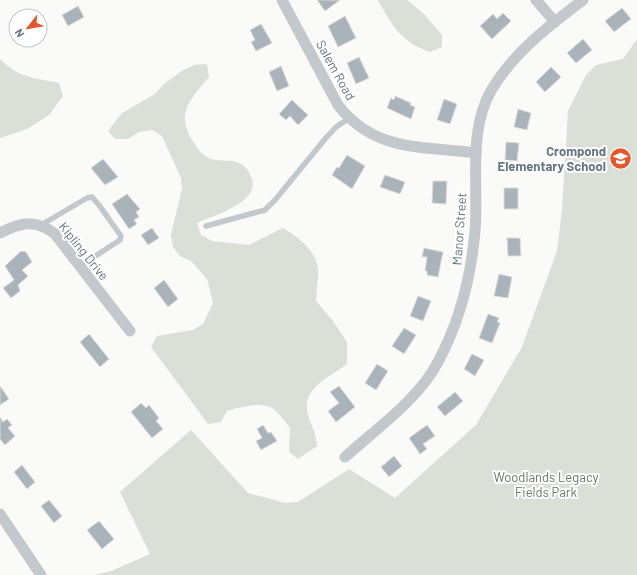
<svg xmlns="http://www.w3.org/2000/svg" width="637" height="575" viewBox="0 0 637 575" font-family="Barlow,sans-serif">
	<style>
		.green { fill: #dadfd7 }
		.building { fill: #aab3b9; stroke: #dcdcda }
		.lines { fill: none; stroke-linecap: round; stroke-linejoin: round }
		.lane { stroke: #c3c8cc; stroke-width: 5.5 }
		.street { stroke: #c3c8cc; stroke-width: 11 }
		.labels { text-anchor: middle; stroke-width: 4; stroke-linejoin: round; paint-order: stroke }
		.street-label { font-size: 13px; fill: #657683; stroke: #fff }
		.poi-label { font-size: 13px; font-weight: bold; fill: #657683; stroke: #fff; text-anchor: end }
		.park-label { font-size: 13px; fill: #687a64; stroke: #fff }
	</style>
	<rect width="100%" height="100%" fill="#fafaf8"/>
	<g class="green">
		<path d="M 378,0 L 407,0 L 423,13 L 442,35 L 442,47 L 430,52 C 401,42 392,26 378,0 Z"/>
		<path d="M 637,39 L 637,575 L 94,575 L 111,571 L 150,554 L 120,492 L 191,430 L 248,493 L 285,503 L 298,502 L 349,469 L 395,498 L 476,425 L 522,347 L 557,251 L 562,209 L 568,111 L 586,75 L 596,65 L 623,59 Z"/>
		<path d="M 0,59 C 18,78 35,78 59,83 L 63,96 L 49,115 L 27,129 L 0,138 Z"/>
		<path d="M 207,64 L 209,77 C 192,98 175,112 192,140 C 198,149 201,155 211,159 C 220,162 230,159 239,163 C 246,166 249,171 252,179 C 259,203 214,215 197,223 L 201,235 L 212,241 L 249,245 L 283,228 C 296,236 313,248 317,264 C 320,274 316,290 316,301 L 333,321 L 347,342 L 347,364 C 331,376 304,387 307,410 C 309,424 316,429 317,446 L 298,459 L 289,452 L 290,428 C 286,423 281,416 276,411 C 265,400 240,407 227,411 L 221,422 L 208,424 L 151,347 L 157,336 L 193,330 L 203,324 L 213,303 L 207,279 L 191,261 L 180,256 L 173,247 L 171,234 L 182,189 L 181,178 L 162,136 L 152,130 L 139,132 L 128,139 L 115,139 L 108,131 L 122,113 L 155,94 L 164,84 L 183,70 L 194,65 Z"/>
	</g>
	<g class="building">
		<path d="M 317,0 L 340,0 L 325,11 Z"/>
		<path d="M 78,6 L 84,17 L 68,26 L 62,15 Z"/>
		<path d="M 622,8 L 631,19 L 614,32 L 605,21 Z"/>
		<path d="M 503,13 L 511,21 L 492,39 L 480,26 L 493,14 L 497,19 Z"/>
		<path d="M 345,16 L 356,38 L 338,47 L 328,26 Z"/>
		<path d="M 261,24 L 272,43 L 256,51 L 251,42 L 255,40 L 250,30 Z"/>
		<path d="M 583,39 L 592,50 L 576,63 L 567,53 Z"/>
		<path d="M 359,57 L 369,78 L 356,84 L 347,63 Z"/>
		<path d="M 281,66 L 289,86 L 277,91 L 269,72 Z"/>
		<path d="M 551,67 L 561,77 L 545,92 L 536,82 Z"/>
		<path d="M 395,96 L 411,103 L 410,105 L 415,107 L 411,119 L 387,108 L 391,98 L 394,100 Z"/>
		<path d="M 444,99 L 457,104 L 450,124 L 437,120 Z"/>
		<path d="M 292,100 L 308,115 L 298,125 L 290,116 L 286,120 L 279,114 Z"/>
		<path d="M 518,109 L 531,113 L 527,130 L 514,127 Z"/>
		<path d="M 506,142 L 519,143 L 517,161 L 505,160 Z"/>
		<path d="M 347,155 L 365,166 L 352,189 L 332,175 L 337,167 L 339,168 Z"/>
		<path d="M 103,159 L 118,177 L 105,185 L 91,168 Z"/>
		<path d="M 385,175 L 405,182 L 400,194 L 380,187 Z"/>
		<path d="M 433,181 L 447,181 L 446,204 L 432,203 Z"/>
		<rect x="504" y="188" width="14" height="21"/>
		<path d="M 127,194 L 140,209 L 136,212 L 139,217 L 134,220 L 137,224 L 129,229 L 112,204 Z"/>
		<path d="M 152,228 L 159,238 L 148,245 L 141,235 Z"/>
		<path d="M 507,238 L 520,238 L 521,256 L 508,256 Z"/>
		<path d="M 424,248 L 443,252 L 438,277 L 427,275 L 427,271 L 425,271 L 427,257 L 422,257 Z"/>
		<path d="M 21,251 L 26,252 L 32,262 L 22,270 L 28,276 L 18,285 L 20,291 L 11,298 L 3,288 L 14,280 L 5,266 Z"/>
		<path d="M 499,274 L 512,277 L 508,298 L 494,296 Z"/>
		<path d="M 164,280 L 178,299 L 168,307 L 154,288 Z"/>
		<path d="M 418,296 L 431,301 L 423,321 L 410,316 Z"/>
		<path d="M 488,314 L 499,318 L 497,322 L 500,323 L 492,343 L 479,338 Z"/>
		<path d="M 404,328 L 416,335 L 404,354 L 392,346 Z"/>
		<path d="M 89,334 L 109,359 L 100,367 L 80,342 Z"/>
		<path d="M 472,354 L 484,360 L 475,376 L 464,369 Z"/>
		<path d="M 377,364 L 388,371 L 376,390 L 365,383 Z"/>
		<path d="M 0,386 L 9,399 L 0,405 Z"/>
		<path d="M 339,386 L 355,407 L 336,422 L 328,411 L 339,403 L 330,392 Z"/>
		<path d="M 455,392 L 463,401 L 445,416 L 437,407 Z"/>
		<path d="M 141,403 L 146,408 L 149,405 L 159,418 L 156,421 L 163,429 L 152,438 L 131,412 Z"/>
		<path d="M 0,417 L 3,422 L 7,419 L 12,425 L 8,428 L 15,436 L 5,445 L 0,439 Z"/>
		<path d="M 263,425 L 268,433 L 271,432 L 277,441 L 261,450 L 256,441 L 262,438 L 257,429 Z"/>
		<path d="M 427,425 L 435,436 L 423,444 L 427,449 L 420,454 L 409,438 Z"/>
		<path d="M 394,456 L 402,466 L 389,477 L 381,467 Z"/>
		<path d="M 22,465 L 35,482 L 27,489 L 14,472 Z"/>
		<path d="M 49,500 L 62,516 L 54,523 L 41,506 Z"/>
		<path d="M 99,521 L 114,539 L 102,549 L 87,530 Z"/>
	</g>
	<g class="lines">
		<g class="lane">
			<path d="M 41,225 L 87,198 L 92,197 L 99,205 L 121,236 L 120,240 L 80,266"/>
			<path d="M 206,226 L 265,210 L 275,200 L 325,139 L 336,127 L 348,119"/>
		</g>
		<g class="street">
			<path d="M 282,0 L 338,105 C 374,152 422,146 476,153"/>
			<path d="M 536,0 L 555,22"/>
			<path d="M 0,233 C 21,222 36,219 55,234 L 130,331"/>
			<path d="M 345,457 C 377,428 418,400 438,362 C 460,321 471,277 475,231 C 479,185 467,131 492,89 C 515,51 549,26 583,0"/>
			<path d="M 0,514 L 41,575"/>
		</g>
	</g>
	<defs>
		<symbol id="school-disc" viewBox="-11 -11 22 22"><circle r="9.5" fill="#e4572e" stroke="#fff"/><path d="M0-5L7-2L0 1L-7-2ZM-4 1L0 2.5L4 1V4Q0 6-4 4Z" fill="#fff"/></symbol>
	</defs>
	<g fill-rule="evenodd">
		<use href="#school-disc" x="608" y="146" width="25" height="25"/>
	</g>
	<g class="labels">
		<g class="street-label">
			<text transform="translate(336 70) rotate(61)" y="5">Salem Road</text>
			<text transform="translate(459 229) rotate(-86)" y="5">Manor Street</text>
			<text transform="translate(84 251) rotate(51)" y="5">Kipling Drive</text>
		</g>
		<g class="poi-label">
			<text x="606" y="156">Crompond<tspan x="606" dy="15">Elementary School</tspan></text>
		</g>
		<g class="park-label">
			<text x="546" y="482">Woodlands Legacy<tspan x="546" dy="15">Fields Park</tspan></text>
		</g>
	</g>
	<g transform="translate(28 28) rotate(239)"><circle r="19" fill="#ffffff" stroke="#c1c8cd"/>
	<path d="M0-3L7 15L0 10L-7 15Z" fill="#e4572e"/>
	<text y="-6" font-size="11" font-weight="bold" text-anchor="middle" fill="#657683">N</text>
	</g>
</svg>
